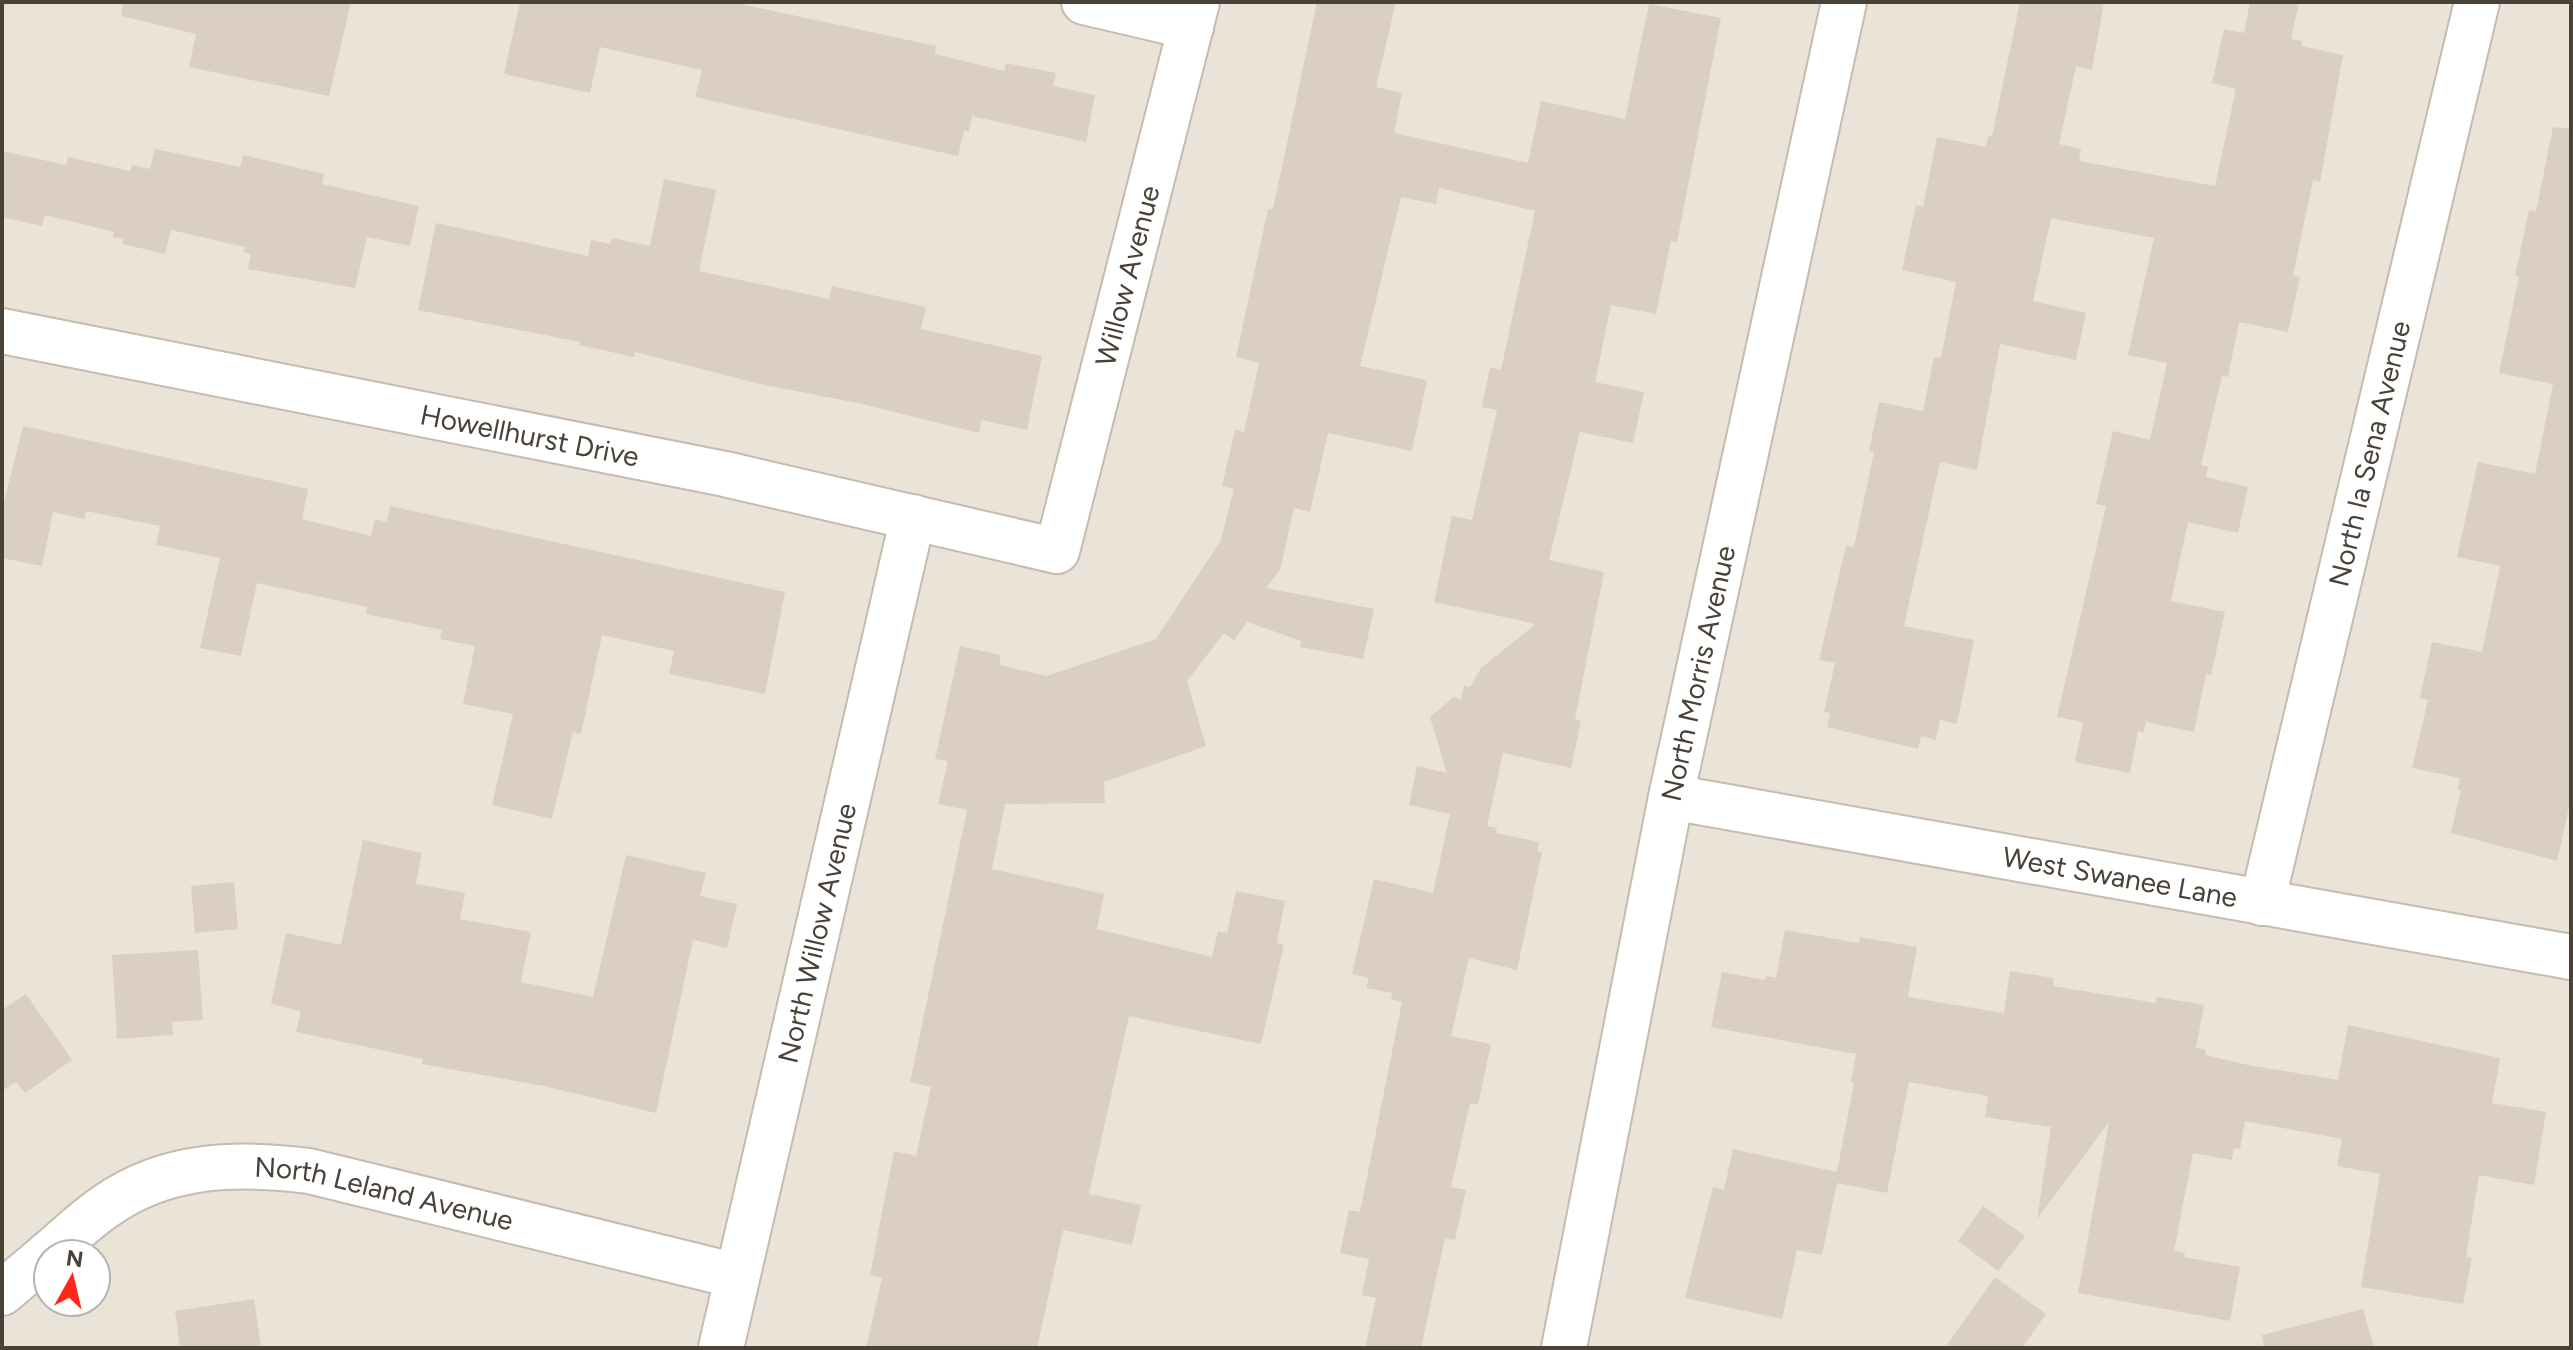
<svg xmlns="http://www.w3.org/2000/svg" width="2573" height="1350" viewBox="0 0 2573 1350" font-family="Figtree,sans-serif">
	<style>
		.residential { fill: #eae3d7; fill-rule: evenodd }
		.building { fill: #dbcfc1 }
		.lines { fill: none; stroke-linecap: round; stroke-linejoin: round }
		.minor-casing { stroke: #c5bbae; stroke-width: 48 }
		.minor { stroke: #fff; stroke-width: 44 }
		.labels { text-anchor: middle; stroke-width: 6; stroke-linejoin: round; paint-order: stroke }
		.street-label { font-size: 28px; fill: #4a4137; stroke: #fff }
	</style>
	<rect width="100%" height="100%" fill="#f6f1e9"/>
	<path class="residential" d="M 2,2 L 2571,2 L 2571,1348 L 2,1348 ZM 48,1254 L 96,1254 L 96,1302 L 48,1302 Z"/>
	<g class="building">
		<path d="M 123,2 L 351,2 L 329,96 L 189,67 L 196,34 L 121,16 Z"/>
		<path d="M 520,2 L 732,2 L 936,46 L 935,54 L 1004,71 L 1006,63 L 1056,73 L 1053,86 L 1095,95 L 1086,142 L 972,116 L 969,132 L 964,130 L 958,156 L 695,97 L 702,70 L 600,47 L 590,93 L 504,74 Z"/>
		<path d="M 1317,2 L 1396,2 L 1376,87 L 1402,93 L 1394,133 L 1528,163 L 1541,101 L 1625,119 L 1649,4 L 1721,18 L 1677,242 L 1671,241 L 1656,314 L 1611,305 L 1595,382 L 1644,392 L 1633,443 L 1580,432 L 1549,560 L 1604,572 L 1575,719 L 1581,721 L 1571,768 L 1503,753 L 1487,826 L 1497,828 L 1496,833 L 1539,842 L 1537,851 L 1542,852 L 1517,970 L 1469,958 L 1451,1036 L 1491,1044 L 1478,1105 L 1470,1103 L 1451,1187 L 1466,1190 L 1455,1240 L 1445,1238 L 1421,1348 L 1365,1348 L 1376,1298 L 1362,1295 L 1369,1259 L 1340,1253 L 1349,1210 L 1360,1212 L 1402,1002 L 1391,999 L 1392,993 L 1366,988 L 1369,978 L 1352,974 L 1374,879 L 1433,893 L 1450,814 L 1409,805 L 1417,766 L 1447,773 L 1430,717 L 1454,697 L 1461,700 L 1464,686 L 1470,687 L 1481,668 L 1536,624 L 1434,602 L 1452,516 L 1472,520 L 1497,410 L 1482,407 L 1490,367 L 1501,370 L 1535,211 L 1439,188 L 1436,204 L 1401,197 L 1360,366 L 1427,380 L 1412,451 L 1328,433 L 1310,512 L 1294,508 L 1280,570 L 1266,588 L 1374,609 L 1363,659 L 1300,647 L 1301,641 L 1247,622 L 1234,640 L 1224,633 L 1187,681 L 1206,746 L 1104,782 L 1105,803 L 1005,804 L 992,869 L 1104,894 L 1097,929 L 1212,957 L 1218,931 L 1227,933 L 1236,891 L 1285,901 L 1277,943 L 1284,945 L 1261,1044 L 1129,1016 L 1089,1194 L 1141,1205 L 1132,1245 L 1063,1230 L 1037,1348 L 866,1348 L 882,1278 L 870,1275 L 894,1151 L 916,1156 L 931,1087 L 910,1082 L 967,810 L 938,804 L 948,761 L 935,759 L 960,646 L 1001,655 L 999,665 L 1047,676 L 1156,639 L 1221,540 L 1234,489 L 1222,486 L 1235,430 L 1244,432 L 1259,363 L 1236,357 L 1268,209 L 1273,209 Z"/>
		<path d="M 2020,2 L 2104,2 L 2092,70 L 2076,66 L 2059,144 L 2081,149 L 2079,161 L 2215,186 L 2236,89 L 2212,83 L 2224,29 L 2244,33 L 2250,2 L 2299,2 L 2291,39 L 2302,41 L 2301,46 L 2343,55 L 2320,182 L 2313,180 L 2293,276 L 2300,277 L 2288,332 L 2239,322 L 2228,377 L 2222,376 L 2201,465 L 2208,467 L 2206,477 L 2248,487 L 2238,533 L 2188,522 L 2171,601 L 2225,612 L 2211,675 L 2206,674 L 2194,732 L 2146,722 L 2144,732 L 2138,731 L 2130,773 L 2075,762 L 2083,722 L 2057,717 L 2106,506 L 2096,504 L 2113,431 L 2150,440 L 2167,363 L 2128,355 L 2154,238 L 2051,218 L 2033,301 L 2086,313 L 2076,360 L 2000,344 L 1977,470 L 1940,462 L 1904,626 L 1974,640 L 1957,724 L 1940,720 L 1936,740 L 1921,736 L 1918,749 L 1827,727 L 1830,713 L 1824,712 L 1835,663 L 1819,660 L 1846,546 L 1854,547 L 1874,452 L 1869,451 L 1879,402 L 1923,411 L 1934,357 L 1941,358 L 1956,282 L 1902,270 L 1916,205 L 1923,207 L 1937,137 L 1986,147 L 1988,136 L 1992,136 Z"/>
		<path d="M 2553,127 L 2571,129 L 2571,798 L 2557,861 L 2451,833 L 2461,790 L 2457,790 L 2460,778 L 2412,768 L 2428,700 L 2420,698 L 2432,642 L 2482,652 L 2500,566 L 2457,557 L 2478,462 L 2535,474 L 2553,384 L 2499,373 L 2519,276 L 2515,276 L 2529,210 L 2536,212 Z"/>
		<path d="M 155,149 L 240,167 L 243,155 L 324,174 L 322,184 L 419,206 L 410,246 L 367,237 L 355,288 L 248,269 L 251,254 L 243,252 L 245,247 L 171,230 L 165,254 L 123,244 L 123,239 L 113,237 L 114,232 L 45,215 L 42,226 L 2,217 L 2,151 L 66,165 L 68,157 L 130,171 L 132,165 L 150,169 Z"/>
		<path d="M 664,179 L 716,190 L 699,271 L 829,299 L 832,286 L 926,307 L 921,329 L 1042,356 L 1027,430 L 981,420 L 979,433 L 858,403 L 760,384 L 635,352 L 634,357 L 579,345 L 580,342 L 418,310 L 436,223 L 588,256 L 591,240 L 610,244 L 612,238 L 650,246 Z"/>
		<path d="M 23,426 L 308,489 L 302,519 L 371,536 L 375,519 L 387,522 L 390,506 L 785,592 L 765,694 L 669,674 L 674,651 L 602,635 L 581,734 L 573,732 L 552,819 L 492,805 L 513,714 L 463,704 L 475,646 L 440,639 L 442,630 L 366,614 L 367,607 L 257,583 L 241,656 L 200,648 L 220,558 L 156,545 L 160,526 L 86,511 L 84,519 L 53,512 L 42,566 L 2,558 L 2,509 Z"/>
		<path d="M 363,840 L 422,853 L 416,884 L 465,893 L 460,919 L 531,932 L 521,982 L 593,997 L 626,855 L 706,873 L 700,896 L 737,904 L 727,948 L 693,940 L 656,1113 L 544,1086 L 422,1064 L 423,1059 L 296,1032 L 301,1011 L 271,1004 L 286,933 L 341,945 Z"/>
		<path d="M 234,882 L 238,929 L 195,933 L 191,886 Z"/>
		<path d="M 1785,930 L 1859,943 L 1860,937 L 1917,947 L 1908,997 L 2004,1013 L 2010,971 L 2054,978 L 2053,986 L 2156,1003 L 2157,997 L 2204,1005 L 2196,1048 L 2206,1050 L 2205,1055 L 2248,1065 L 2338,1080 L 2348,1025 L 2500,1058 L 2492,1103 L 2546,1112 L 2534,1185 L 2479,1175 L 2466,1257 L 2472,1258 L 2463,1304 L 2361,1287 L 2380,1174 L 2337,1166 L 2342,1139 L 2245,1121 L 2240,1149 L 2234,1148 L 2232,1160 L 2193,1153 L 2174,1251 L 2185,1253 L 2184,1257 L 2240,1267 L 2230,1321 L 2078,1293 L 2109,1122 L 2037,1219 L 2051,1127 L 1985,1117 L 1988,1096 L 1909,1082 L 1887,1193 L 1837,1183 L 1822,1255 L 1797,1250 L 1782,1319 L 1685,1298 L 1713,1187 L 1724,1190 L 1733,1149 L 1837,1172 L 1854,1083 L 1851,1082 L 1856,1054 L 1711,1027 L 1722,972 L 1765,980 L 1766,976 L 1776,978 Z"/>
		<path d="M 198,950 L 203,1020 L 172,1022 L 173,1035 L 117,1039 L 112,955 Z"/>
		<path d="M 26,994 L 72,1060 L 25,1093 L 16,1082 L 2,1091 L 2,1010 Z"/>
		<path d="M 1983,1206 L 2025,1236 L 1998,1271 L 1958,1241 Z"/>
		<path d="M 1995,1277 L 2046,1314 L 2022,1348 L 1945,1348 Z"/>
		<path d="M 254,1299 L 261,1348 L 180,1348 L 175,1311 Z"/>
		<path d="M 2363,1309 L 2374,1348 L 2264,1348 L 2262,1335 Z"/>
	</g>
	<g class="lines">
		<defs>
			<g id="minor">
				<path d="M 1084,2 L 1191,27"/>
				<path id="s1" d="M 2,331 L 725,474 L 1057,551 L 1197,2"/>
				<path id="s2" d="M 1671,797 L 2571,957"/>
				<path id="s3" d="M 2262,903 L 2477,2"/>
				<path id="s4" d="M 48,1254 C 67,1238 85,1220 106,1206 C 167,1163 238,1162 309,1171 L 737,1276"/>
				<path d="M 2,1293 L 48,1254"/>
				<path id="s5" d="M 721,1348 L 913,517"/>
				<path id="s6" d="M 1564,1348 L 1671,797 L 1844,2"/>
			</g>
		</defs>
		<use href="#minor" class="minor-casing"/>
		<use href="#minor" class="minor"/>
	</g>
	<g class="labels">
		<g class="street-label">
			<text dy="10" stroke="none"><textPath href="#s1" startOffset="1362">Willow Avenue</textPath></text>
			<text dy="10" stroke="none"><textPath href="#s1" startOffset="538">Howellhurst Drive</textPath></text>
			<text dy="10" stroke="none"><textPath href="#s3" startOffset="462">North la Sena Avenue</textPath></text>
			<text dy="10" stroke="none"><textPath href="#s6" startOffset="688">North Morris Avenue</textPath></text>
			<text dy="10" stroke="none"><textPath href="#s2" startOffset="456">West Swanee Lane</textPath></text>
			<text dy="10" stroke="none"><textPath href="#s5" startOffset="426">North Willow Avenue</textPath></text>
			<text dy="10" stroke="none"><textPath href="#s4" startOffset="364">North Leland Avenue</textPath></text>
		</g>
	</g>
	<rect width="2573" height="1350" fill="none" stroke="#4a4137" stroke-width="8"/>
	<g transform="translate(72 1278) rotate(8)"><circle r="38" fill="#ffffff" stroke="#b7b3af" stroke-width="2"/>
	<path d="M0-6L14 30L0 20L-14 30Z" fill="#ff2717"/>
	<text y="-12" font-size="22" font-weight="bold" text-anchor="middle" fill="#4a4137">N</text>
	</g>
</svg>
